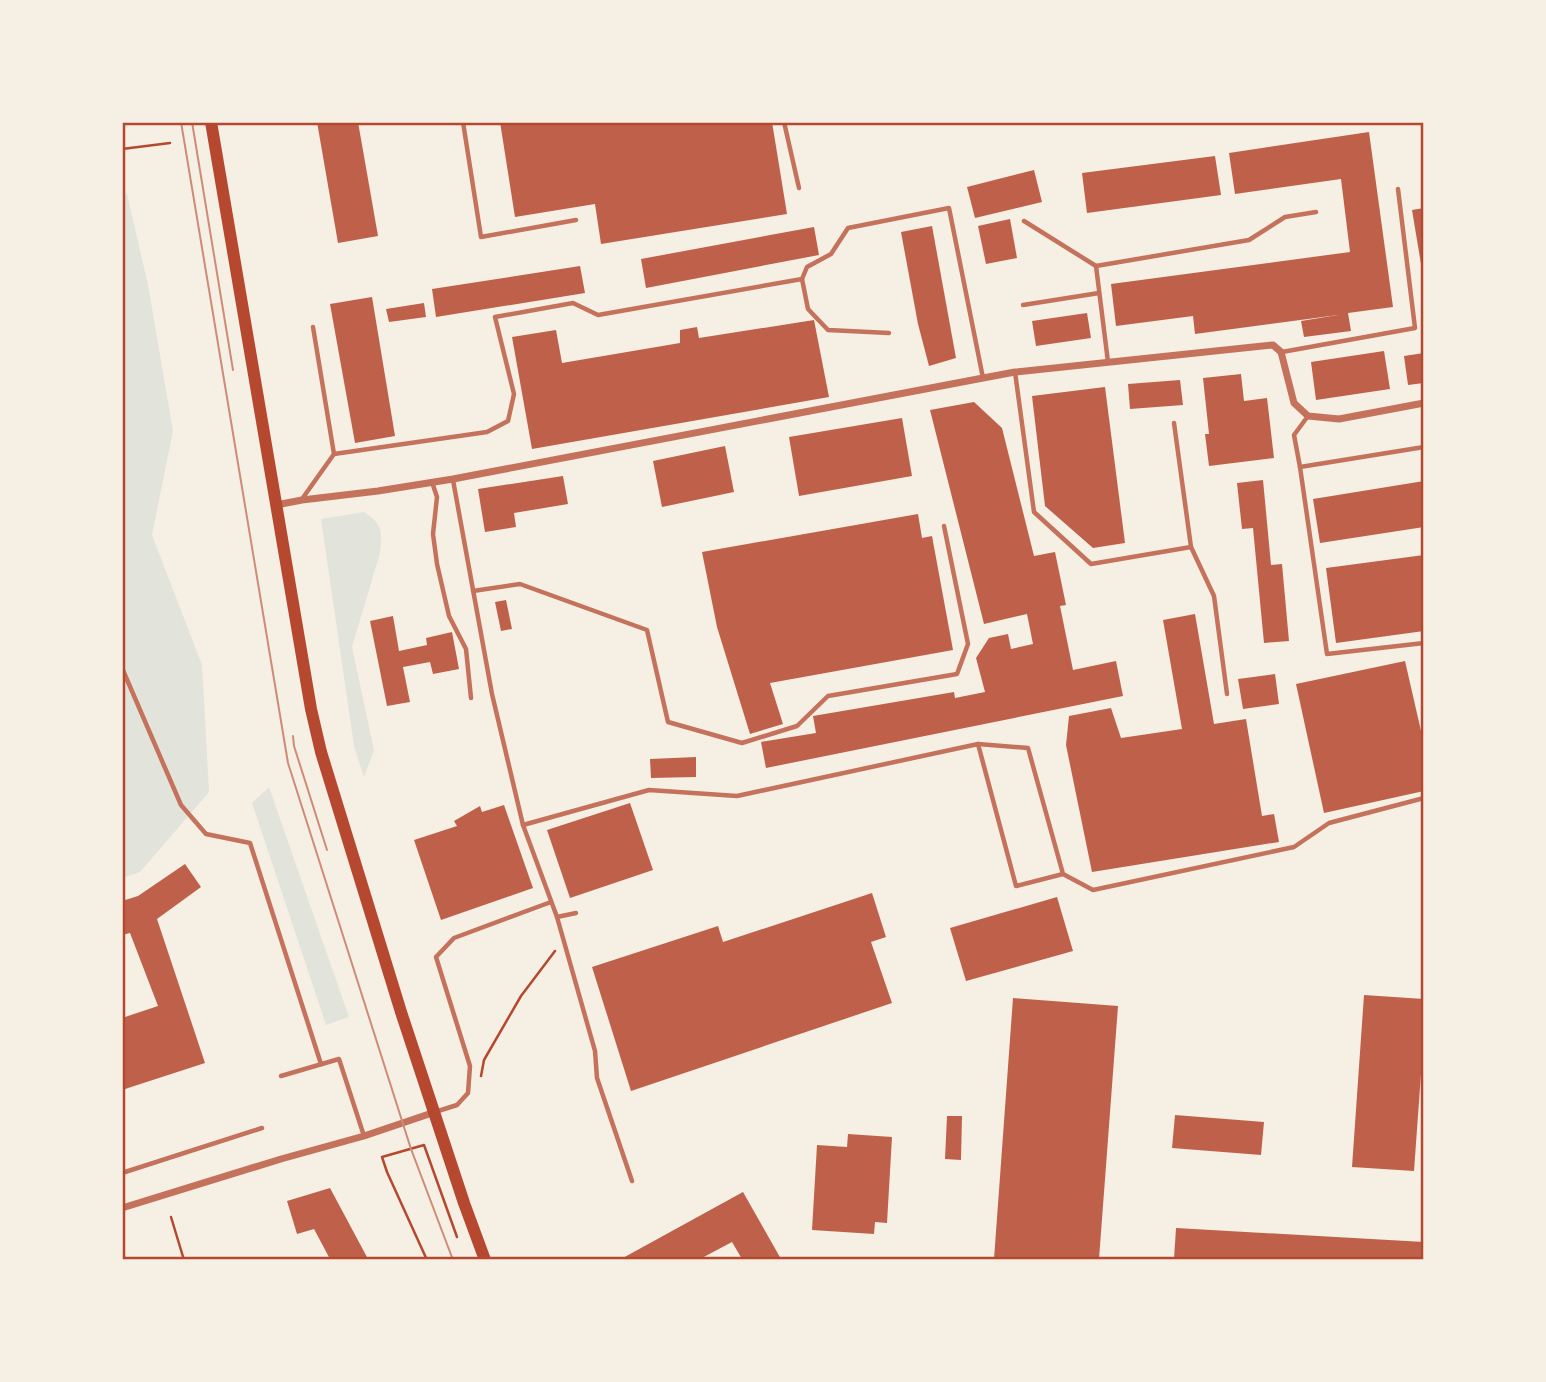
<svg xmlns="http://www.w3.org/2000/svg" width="1546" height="1382" viewBox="0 0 1546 1382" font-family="'DM Sans',sans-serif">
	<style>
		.green { fill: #e2e4dc }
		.building { fill: #bf614a }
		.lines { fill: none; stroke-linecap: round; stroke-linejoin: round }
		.path { stroke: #b5482f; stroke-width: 2.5 }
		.service { stroke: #c5725c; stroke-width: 4.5 }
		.minor { stroke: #c5725c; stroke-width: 7 }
		.primary { stroke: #b5482f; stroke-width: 12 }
		.tram { stroke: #cf8b77; stroke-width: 2 }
		.neatline { fill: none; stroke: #b5482f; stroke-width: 2.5 }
	</style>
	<rect width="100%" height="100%" fill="#f6efe4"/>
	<g class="green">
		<path d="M 122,192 L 127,194 L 148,285 L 173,431 L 152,535 L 202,665 L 209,792 L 140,872 L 123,878 Z"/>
		<path d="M 364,512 C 383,524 382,532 380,553 L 352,647 L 374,750 L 364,777 L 354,746 L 321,519 Z"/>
		<path d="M 269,787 L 349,1017 L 326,1025 L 252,803 Z"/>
	</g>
	<g class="building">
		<path d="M 317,122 L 358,122 L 378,236 L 338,243 Z"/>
		<path d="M 500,122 L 772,122 L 787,214 L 601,244 L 595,204 L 515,217 Z"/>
		<path d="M 1369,132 L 1393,307 L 1348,313 L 1351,331 L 1304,337 L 1301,321 L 1338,315 L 1195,334 L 1193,316 L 1116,326 L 1111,284 L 1350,252 L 1341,179 L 1235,194 L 1229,153 Z"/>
		<path d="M 1215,156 L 1221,195 L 1087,213 L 1082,173 Z"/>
		<path d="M 1034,170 L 1042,202 L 975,218 L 967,187 Z"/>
		<path d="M 1424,208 L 1424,270 L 1422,270 L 1412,210 Z"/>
		<path d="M 1010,219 L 1017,258 L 986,264 L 978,226 Z"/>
		<path d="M 932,226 L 956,358 L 929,366 L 918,324 L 901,232 Z"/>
		<path d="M 814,227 L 819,255 L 646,288 L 641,259 Z"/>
		<path d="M 580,266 L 585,293 L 436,317 L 432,289 Z"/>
		<path d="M 372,297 L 395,436 L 355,443 L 330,304 Z"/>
		<path d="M 424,303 L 426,317 L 389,322 L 386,309 Z"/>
		<path d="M 1087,313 L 1091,338 L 1036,346 L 1032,321 Z"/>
		<path d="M 814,320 L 829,397 L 532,449 L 512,337 L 556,330 L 562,363 L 680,343 L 680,330 L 697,327 L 699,338 Z"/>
		<path d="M 1384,351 L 1390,389 L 1316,400 L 1311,362 Z"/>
		<path d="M 1424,353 L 1424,383 L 1408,385 L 1404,356 Z"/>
		<path d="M 1241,374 L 1244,401 L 1267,398 L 1274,458 L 1209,466 L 1205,434 L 1209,434 L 1203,378 Z"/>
		<path d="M 1180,380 L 1183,405 L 1130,409 L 1128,384 Z"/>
		<path d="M 1105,387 L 1125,543 L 1093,548 L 1045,506 L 1032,396 Z"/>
		<path d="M 974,402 L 1002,428 L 1034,556 L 1055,552 L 1066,605 L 1060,606 L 1073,670 L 1116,661 L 1123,696 L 766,768 L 761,742 L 816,733 L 813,716 L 954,692 L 955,698 L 985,692 L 976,658 L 989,638 L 1008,634 L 1011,649 L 1033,644 L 1027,614 L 984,624 L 930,410 Z"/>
		<path d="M 902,418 L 912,476 L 799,496 L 789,437 Z"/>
		<path d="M 725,446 L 734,492 L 662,507 L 653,461 Z"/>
		<path d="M 563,476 L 568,504 L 514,513 L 516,527 L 485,532 L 478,489 Z"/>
		<path d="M 1263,480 L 1271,565 L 1282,564 L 1289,641 L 1264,643 L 1253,528 L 1242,529 L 1237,483 Z"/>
		<path d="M 1424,481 L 1424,527 L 1320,543 L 1313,499 Z"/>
		<path d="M 918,514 L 922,538 L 932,536 L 953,650 L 770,683 L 783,724 L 750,734 L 717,627 L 702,552 Z"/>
		<path d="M 1424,555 L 1424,631 L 1336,643 L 1326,568 Z"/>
		<path d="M 506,600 L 512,629 L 501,631 L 495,602 Z"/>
		<path d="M 1195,614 L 1214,724 L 1246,719 L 1262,816 L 1274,814 L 1279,842 L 1092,872 L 1066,745 L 1069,716 L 1111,708 L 1121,738 L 1182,729 L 1163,620 Z"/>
		<path d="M 393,616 L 399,651 L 427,645 L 426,638 L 452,632 L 459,669 L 433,674 L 430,662 L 403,667 L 410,702 L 387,706 L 370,621 Z"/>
		<path d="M 1405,661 L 1424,744 L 1424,791 L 1324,813 L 1296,684 Z"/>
		<path d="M 1275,674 L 1279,704 L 1243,709 L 1238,679 Z"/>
		<path d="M 696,757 L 696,777 L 651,778 L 650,759 Z"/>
		<path d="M 630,803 L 653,870 L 570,898 L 547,830 Z"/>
		<path d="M 504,805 L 533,888 L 441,920 L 414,840 L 457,826 L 454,821 L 480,806 L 482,812 Z"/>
		<path d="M 185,864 L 201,887 L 157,919 L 205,1063 L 122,1090 L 122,1018 L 158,1006 L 130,933 L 122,935 L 122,901 L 138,896 Z"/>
		<path d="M 872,893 L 886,937 L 871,942 L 892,1003 L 631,1091 L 592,967 L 718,926 L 723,942 Z"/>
		<path d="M 1057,897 L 1073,951 L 966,981 L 950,928 Z"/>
		<path d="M 1364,995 L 1424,999 L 1424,1032 L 1414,1171 L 1352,1167 Z"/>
		<path d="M 1013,998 L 1118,1006 L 1099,1259 L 994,1259 Z"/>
		<path d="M 1175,1115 L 1264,1122 L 1261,1155 L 1172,1148 Z"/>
		<path d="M 947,1116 L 962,1116 L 961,1160 L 945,1159 Z"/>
		<path d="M 848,1134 L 892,1137 L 887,1223 L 875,1222 L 874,1234 L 812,1230 L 817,1145 L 847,1147 Z"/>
		<path d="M 330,1188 L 368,1259 L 330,1259 L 314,1229 L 297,1234 L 287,1201 Z"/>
		<path d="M 743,1192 L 781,1259 L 742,1259 L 732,1242 L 700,1259 L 621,1259 Z"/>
		<path d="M 1176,1228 L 1424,1242 L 1424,1259 L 1174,1259 Z"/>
	</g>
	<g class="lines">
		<g class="path">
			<path d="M 122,149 L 170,143"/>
			<path d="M 481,1076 L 484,1060 L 521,996 L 555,951"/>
			<path d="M 171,1217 L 184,1260"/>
			<path d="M 427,1260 L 387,1172 L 382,1157 L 424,1145 L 457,1237"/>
		</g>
		<g class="service">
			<path d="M 463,122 L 481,237 L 576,220"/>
			<path d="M 784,122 L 799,188"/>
			<path d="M 1024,221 L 1096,266 L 1108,362"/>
			<path d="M 1096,266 L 1249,240 L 1285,217 L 1316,212"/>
			<path d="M 802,279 L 808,309 L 828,330 L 889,333"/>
			<path d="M 1023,305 L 1099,293"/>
			<path d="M 1282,352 L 1415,328 L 1398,189"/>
			<path d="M 1015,372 L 1034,512 L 1091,564 L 1191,547 L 1174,423"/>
			<path d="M 1308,416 L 1294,435 L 1300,467 L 1327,654 L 1424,643"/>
			<path d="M 334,454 L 487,432 L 508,421 L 514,394 L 495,317 L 573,303 L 598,315 L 802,279 L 807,267 L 831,254 L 848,228 L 949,208 L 983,378"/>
			<path d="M 1300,467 L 1424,447"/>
			<path d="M 453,480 L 492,694 L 523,825 L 557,917 L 595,1051 L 597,1078 L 632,1181"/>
			<path d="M 432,482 L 437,497 L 433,534 L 437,564 L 449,616 L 466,649 L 471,698"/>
			<path d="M 302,499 L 334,454 L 313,327"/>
			<path d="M 1191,547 L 1214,596 L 1227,694"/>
			<path d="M 473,591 L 520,584 L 647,630 L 668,722 L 742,743 L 797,726 L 828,696 L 957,674 L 968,644 L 944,526"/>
			<path d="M 122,668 L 181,805 L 206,834 L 250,843 L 321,1064"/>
			<path d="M 978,744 L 1028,748 L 1063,874"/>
			<path d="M 523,825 L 649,790 L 737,796 L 978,744 L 1016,886 L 1063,874 L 1093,890 L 1294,847 L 1329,823 L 1424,798"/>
			<path d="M 557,917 L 576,913"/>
			<path d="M 281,1076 L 339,1059 L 364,1136"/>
			<path d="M 435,1112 L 457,1105 L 468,1093 L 470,1066 L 436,957 L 454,938 L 551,902"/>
			<path d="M 122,1173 L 262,1128"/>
			<path d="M 122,1253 L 124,1260"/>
		</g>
		<g class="minor">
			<path d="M 276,505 L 302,500 L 378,491 L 453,479 L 983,378 L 1015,372 L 1273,345 L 1281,352 L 1294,403 L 1308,416 L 1339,419 L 1424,403"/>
			<path d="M 122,1208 L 281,1159 L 364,1136 L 435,1112"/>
		</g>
		<path class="primary" d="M 211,122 L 311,709 L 321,752 L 401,1012 L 464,1203 L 485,1260"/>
		<g class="tram">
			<path d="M 181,122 L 288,763 L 411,1149 L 453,1260"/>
			<path d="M 192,122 L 233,370"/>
			<path d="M 293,736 L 294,746 L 327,850"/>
		</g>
	</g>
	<rect width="1546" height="1382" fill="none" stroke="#f6efe4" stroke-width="248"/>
	<rect x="124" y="124" width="1298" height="1134" class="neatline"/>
</svg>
